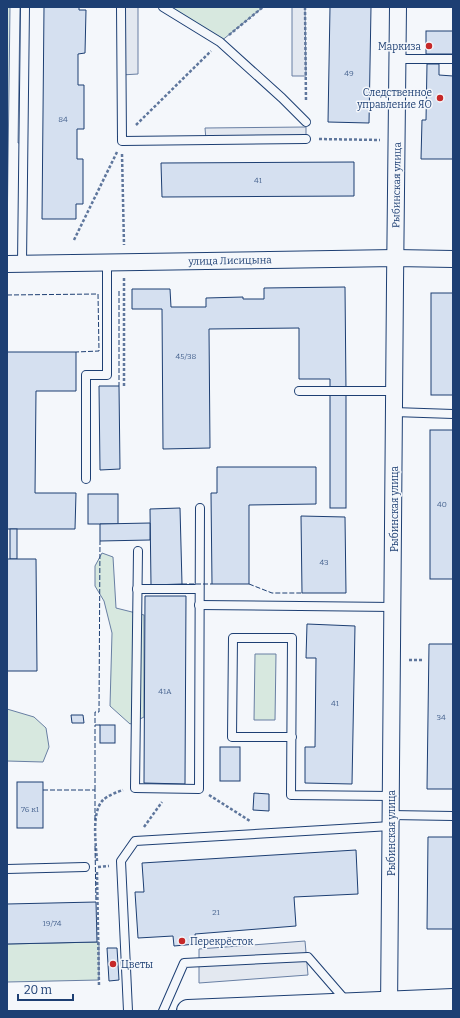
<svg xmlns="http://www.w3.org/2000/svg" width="460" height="1018" viewBox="0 0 460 1018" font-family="Bitter,serif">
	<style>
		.green { fill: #d7e8df; stroke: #687fa3 }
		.parking { fill: #e3e8f0; stroke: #687fa3 }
		.building { fill: #d5e0f0; stroke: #1d3f73 }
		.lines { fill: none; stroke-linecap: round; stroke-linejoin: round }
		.lane-casing { stroke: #1d3f73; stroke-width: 10 }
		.street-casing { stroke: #1d3f73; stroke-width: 18 }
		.secondary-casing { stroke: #1d3f73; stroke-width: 24 }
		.path { stroke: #5e769c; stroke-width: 2.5; stroke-dasharray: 3 2; stroke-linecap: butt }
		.lane { stroke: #f4f7fb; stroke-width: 8 }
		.street { stroke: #f4f7fb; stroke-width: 16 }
		.secondary { stroke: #f4f7fb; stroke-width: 22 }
		.fence { stroke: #1d3f73; stroke-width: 1; stroke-dasharray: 5 2; stroke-linecap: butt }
		.poi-dot { fill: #c62828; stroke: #f4f7fb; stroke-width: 1.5 }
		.labels { text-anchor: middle; stroke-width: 3; stroke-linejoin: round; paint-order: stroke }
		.number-label { font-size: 8px; fill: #4b6792 }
		.poi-label { font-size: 10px; fill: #1d3f73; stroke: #f4f7fb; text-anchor: end }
		.street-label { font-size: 10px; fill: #1d3f73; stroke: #f4f7fb }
	</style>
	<rect width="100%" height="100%" fill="#f4f7fb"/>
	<g class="green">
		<path d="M 7,7 L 10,7 L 7,242 Z"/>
		<path d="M 163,7 L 263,7 L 220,42 Z"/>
		<path d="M 102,553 L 113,557 L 116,608 L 144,615 L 144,717 L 130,724 L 110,706 L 112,633 L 104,601 L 95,586 L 95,566 Z"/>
		<path d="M 255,654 L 276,654 L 275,720 L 254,720 Z"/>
		<path d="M 7,709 L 34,717 L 46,728 L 49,747 L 43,762 L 7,761 Z"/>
		<path d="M 99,942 L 99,980 L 7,982 L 7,944 Z"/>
	</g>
	<g class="parking">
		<path d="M 20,7 L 25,7 L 23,143 L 18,143 Z"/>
		<path d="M 121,7 L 138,7 L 138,74 L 121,75 Z"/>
		<path d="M 292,7 L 305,7 L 306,76 L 292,76 Z"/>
		<path d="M 306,127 L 306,139 L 206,140 L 205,128 Z"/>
		<path d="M 305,941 L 308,975 L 199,983 L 199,949 Z"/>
	</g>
	<g class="building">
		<path d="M 44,7 L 79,7 L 79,10 L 86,10 L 85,53 L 78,54 L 78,85 L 84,85 L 84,129 L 77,129 L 77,159 L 83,159 L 83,204 L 76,204 L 76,219 L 42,219 Z"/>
		<path d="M 330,7 L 371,7 L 369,123 L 328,122 Z"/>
		<rect x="426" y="31" width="27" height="23"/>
		<path d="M 427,64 L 439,64 L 439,75 L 453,76 L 453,159 L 421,159 L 422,120 L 426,120 Z"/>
		<path d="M 354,162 L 354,196 L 162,197 L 161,163 Z"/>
		<path d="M 345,287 L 346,391 L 330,391 L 330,379 L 299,379 L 299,328 L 209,329 L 210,448 L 163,449 L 162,309 L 132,309 L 132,289 L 170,289 L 171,307 L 206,307 L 206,298 L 243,297 L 243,299 L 264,299 L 264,288 Z"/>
		<rect x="431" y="293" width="22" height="102"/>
		<path d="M 7,352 L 76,352 L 76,391 L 36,391 L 35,493 L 76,493 L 75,529 L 7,529 Z"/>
		<path d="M 99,386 L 119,386 L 120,469 L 100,470 Z"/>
		<rect x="330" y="391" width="16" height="117"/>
		<rect x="430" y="430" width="23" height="149"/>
		<path d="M 217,467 L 316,467 L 316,504 L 249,505 L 249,584 L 212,584 L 211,493 L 217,493 Z"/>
		<rect x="88" y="494" width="30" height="30"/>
		<path d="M 180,508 L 182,584 L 151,585 L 150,509 Z"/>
		<path d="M 301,516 L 345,517 L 346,593 L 302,593 Z"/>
		<path d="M 150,523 L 150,540 L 100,541 L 100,524 Z"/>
		<rect x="10" y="529" width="7" height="30"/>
		<path d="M 7,559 L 36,559 L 37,671 L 7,671 Z"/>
		<path d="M 145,596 L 186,596 L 185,784 L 144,783 Z"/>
		<path d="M 307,624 L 355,626 L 352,784 L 305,783 L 305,747 L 315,747 L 316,658 L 306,658 Z"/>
		<path d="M 429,644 L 453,644 L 453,789 L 427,789 Z"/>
		<path d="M 71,715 L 83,715 L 84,723 L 72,723 Z"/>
		<rect x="100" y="725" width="15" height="18"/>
		<rect x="220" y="747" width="20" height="34"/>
		<rect x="17" y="782" width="26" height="46"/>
		<path d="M 254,793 L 269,794 L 269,811 L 253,810 Z"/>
		<path d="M 428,837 L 453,837 L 453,929 L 427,929 Z"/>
		<path d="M 356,850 L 358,894 L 294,897 L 296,926 L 195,934 L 196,944 L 174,946 L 173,936 L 138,938 L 135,892 L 144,892 L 142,863 Z"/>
		<path d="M 96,902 L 97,942 L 7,944 L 7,904 Z"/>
		<path d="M 107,948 L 117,948 L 119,980 L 109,981 Z"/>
	</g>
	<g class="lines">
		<defs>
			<g id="lane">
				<path d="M 121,7 L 122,141 L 306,139"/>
				<path d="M 163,7 L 220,42 L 282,98 L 306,122"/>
				<path d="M 398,59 L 453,59"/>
				<path d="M 22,263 L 25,7"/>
				<path d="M 299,391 L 394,391"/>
				<path d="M 394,412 L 453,414"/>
				<path d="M 86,479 L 86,375 L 107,375 L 107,262"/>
				<path d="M 138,551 L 135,788 L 199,789 L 200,508"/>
				<path d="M 137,589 L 199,589"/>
				<path d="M 199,605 L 393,607"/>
				<path d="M 292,737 L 232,737 L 233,638 L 292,638 L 291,795 L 391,796"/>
				<path d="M 391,815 L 453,816"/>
				<path d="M 7,869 L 85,867"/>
				<path d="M 128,1011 L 121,861 L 135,841 L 391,826"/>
				<path d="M 163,1011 L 184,963 L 308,957 L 347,1002"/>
			</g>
			<g id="street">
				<path d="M 7,264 L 395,258 L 453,259"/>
				<path d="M 389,1011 L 395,284 L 398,7"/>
			</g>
			<path id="secondary" d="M 188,1011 L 453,1000"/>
		</defs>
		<use href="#lane" class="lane-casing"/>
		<use href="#street" class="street-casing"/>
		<use href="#secondary" class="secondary-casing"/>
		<g class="path">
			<path d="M 305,7 L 306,102"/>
			<path d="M 229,35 L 263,7"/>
			<path d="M 136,125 L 211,51"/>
			<path d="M 319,139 L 380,140"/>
			<path d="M 122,154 L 124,245"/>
			<path d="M 74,240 L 117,152"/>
			<path d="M 124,278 L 124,386"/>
			<path d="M 409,660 L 423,660"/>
			<path d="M 209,795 L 250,821"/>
			<path d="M 144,827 L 162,802"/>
			<path d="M 97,861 C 96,845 91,812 103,800 C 107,796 117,792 123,790"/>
			<path d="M 98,867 L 109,866"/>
			<path d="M 97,872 L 99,986"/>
		</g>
		<use href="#lane" class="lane"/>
		<use href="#street" class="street"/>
		<use href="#secondary" class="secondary"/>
		<g class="fence">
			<path d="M 119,291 L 119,386"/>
			<path d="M 7,295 L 98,294 L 99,351 L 76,352"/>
			<path d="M 182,584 L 212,584"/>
			<path d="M 249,584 L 272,593 L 302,593"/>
			<path d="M 100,725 L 95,725 L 95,712 L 99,712 L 100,541"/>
			<path d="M 43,790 L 95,790 L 95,822"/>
			<path d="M 95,790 L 95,725"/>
			<path d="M 95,846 L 96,902"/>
		</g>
	</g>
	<g class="poi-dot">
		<circle cx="429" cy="46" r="4"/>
		<circle cx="440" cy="98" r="4"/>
		<circle cx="182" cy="941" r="4"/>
		<circle cx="113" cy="964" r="4"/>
	</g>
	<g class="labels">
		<g class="number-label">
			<text x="349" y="76">49</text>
			<text x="63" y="122">84</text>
			<text x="258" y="183">41</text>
			<text x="186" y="359">45/38</text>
			<text x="442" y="507">40</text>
			<text x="324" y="565">43</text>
			<text x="165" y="694">41А</text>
			<text x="335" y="706">41</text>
			<text x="441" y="720">34</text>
			<text x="30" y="812">76 к1</text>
			<text x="216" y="915">21</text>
			<text x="52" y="926">19/74</text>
		</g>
		<g class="poi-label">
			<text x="421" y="50">Маркиза</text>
			<text x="432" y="96">Следственное<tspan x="432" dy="12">управление ЯО</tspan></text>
			<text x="190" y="945" text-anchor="start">Перекрёсток</text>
			<text x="121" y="968" text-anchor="start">Цветы</text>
		</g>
		<g class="street-label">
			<text transform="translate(396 185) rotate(-89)" y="4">Рыбинская улица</text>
			<text transform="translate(230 260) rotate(-1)" y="4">улица Лисицына</text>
			<text transform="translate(394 509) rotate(-90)" y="4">Рыбинская улица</text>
			<text transform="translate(391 833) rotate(-90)" y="4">Рыбинская улица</text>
		</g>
	</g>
	<rect width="460" height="1018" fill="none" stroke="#1d3f73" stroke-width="16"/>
	<path d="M18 994v6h55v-6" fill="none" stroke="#1d3f73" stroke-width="2"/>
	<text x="24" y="994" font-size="12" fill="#1d3f73" stroke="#f4f7fb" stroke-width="3" paint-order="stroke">20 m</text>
</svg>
